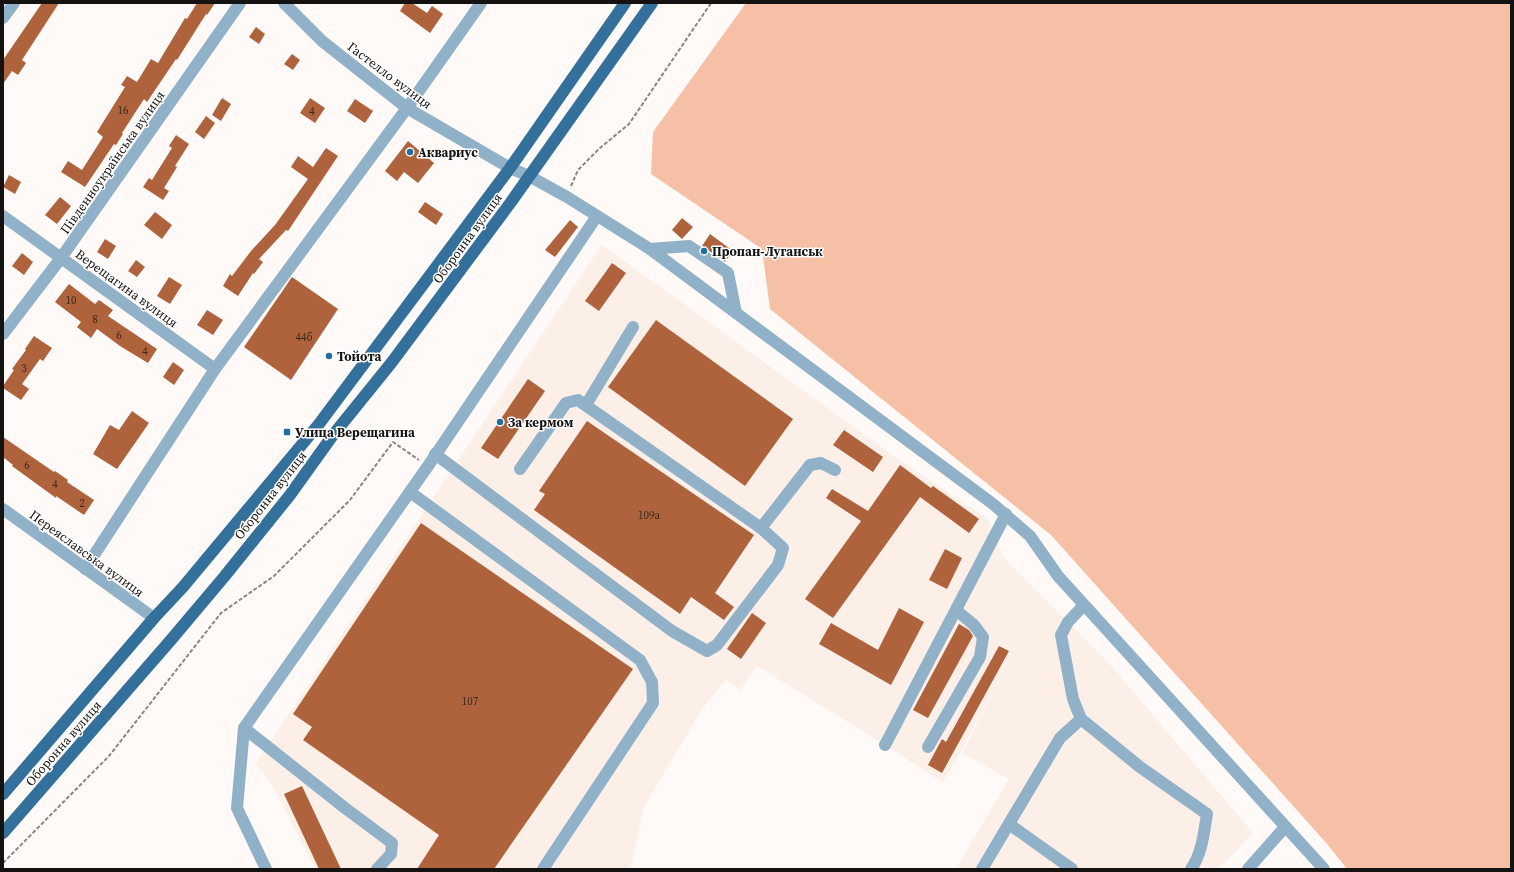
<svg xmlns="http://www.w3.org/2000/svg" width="1514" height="872" viewBox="0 0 1514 872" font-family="'Source Serif 4',serif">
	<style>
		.built { fill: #fcefe8 }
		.green { fill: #f6c0a6 }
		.building { fill: #ae633d }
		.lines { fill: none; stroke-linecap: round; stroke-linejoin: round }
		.path { stroke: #898684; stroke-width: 2; stroke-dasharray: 4 2; stroke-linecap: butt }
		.minor { stroke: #91b1c9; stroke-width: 12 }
		.major { stroke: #33719c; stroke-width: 12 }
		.poi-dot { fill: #216fa1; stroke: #fff; stroke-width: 1.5 }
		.labels { text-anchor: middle; stroke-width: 3; stroke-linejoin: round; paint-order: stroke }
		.number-label { font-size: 11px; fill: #3b271d }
		.street-label { font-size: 13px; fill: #151312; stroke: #fff }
		.poi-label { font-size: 13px; font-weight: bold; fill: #151312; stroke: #fff; text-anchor: start }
	</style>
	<rect width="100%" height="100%" fill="#fffaf8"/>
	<path class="built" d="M 602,245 L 898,459 L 988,519 L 1003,557 L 1107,661 L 1253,833 L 1219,869 L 956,869 L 1009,779 L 962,753 L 1002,677 L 943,783 L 890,748 L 757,666 L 740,690 L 726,680 L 703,707 L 644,807 L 630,869 L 315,869 L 272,785 L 256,763 Z"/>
	<path class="green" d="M 746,3 L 1511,3 L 1511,869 L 1347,869 L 1328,845 L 1051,535 L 770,309 L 762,249 L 651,174 L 653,132 Z"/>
	<g class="building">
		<path d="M 42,3 L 59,3 L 22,60 L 26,63 L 18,75 L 12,71 L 3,84 L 3,60 Z"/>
		<path d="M 197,3 L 215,3 L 207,15 L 206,14 L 177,60 L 176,59 L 147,102 L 144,99 L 122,133 L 123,134 L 116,145 L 114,144 L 85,187 L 61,172 L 68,161 L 82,170 L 103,137 L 97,132 L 125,87 L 121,85 L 127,76 L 137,82 L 151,59 L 158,63 L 185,18 L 187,19 Z"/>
		<path d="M 405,3 L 412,3 L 427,13 L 432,6 L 443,14 L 430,33 L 400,11 Z"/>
		<path d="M 256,27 L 265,34 L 259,44 L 249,37 Z"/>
		<path d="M 292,54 L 300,60 L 293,70 L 284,64 Z"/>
		<path d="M 222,98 L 231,104 L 221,121 L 212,115 Z"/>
		<path d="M 310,98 L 325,108 L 315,123 L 300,113 Z"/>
		<path d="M 355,99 L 373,111 L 365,123 L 347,111 Z"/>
		<path d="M 206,116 L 215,123 L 204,139 L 195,132 Z"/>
		<path d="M 176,135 L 189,144 L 175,166 L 177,167 L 164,188 L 169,191 L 163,200 L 143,187 L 149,178 L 152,180 L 172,148 L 169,146 Z"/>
		<path d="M 408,141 L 434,163 L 418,183 L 404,172 L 397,181 L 385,171 Z"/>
		<path d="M 326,148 L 338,156 L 288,231 L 286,230 L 259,259 L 263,262 L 254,274 L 253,273 L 238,296 L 223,286 L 230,274 L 232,276 L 251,251 L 275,225 L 308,179 L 291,167 L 298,156 L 313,167 Z"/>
		<path d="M 9,175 L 21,182 L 15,194 L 3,187 Z"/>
		<path d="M 60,197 L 71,206 L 57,224 L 45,215 Z"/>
		<path d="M 425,202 L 443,214 L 436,225 L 418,212 Z"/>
		<path d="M 155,212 L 172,225 L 162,239 L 144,225 Z"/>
		<path d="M 682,218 L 693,227 L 682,239 L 672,230 Z"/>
		<path d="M 570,220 L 578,227 L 555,257 L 545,250 Z"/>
		<path d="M 710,234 L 733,251 L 725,262 L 702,246 Z"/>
		<path d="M 105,239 L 116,246 L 108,259 L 97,252 Z"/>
		<path d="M 22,253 L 33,262 L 24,275 L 12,266 Z"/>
		<path d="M 136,260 L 145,267 L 137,277 L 128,271 Z"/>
		<path d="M 612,263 L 626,273 L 599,311 L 585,301 Z"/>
		<path d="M 169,277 L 182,285 L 170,304 L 157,296 Z"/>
		<path d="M 292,277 L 338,309 L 291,380 L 244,347 Z"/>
		<path d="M 69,284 L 95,304 L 99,300 L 113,310 L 108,316 L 157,349 L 148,363 L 120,346 L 97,329 L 91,338 L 77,327 L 81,322 L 55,302 Z"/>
		<path d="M 207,310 L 223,320 L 213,335 L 197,325 Z"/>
		<path d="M 656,320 L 793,419 L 745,486 L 608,387 Z"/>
		<path d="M 34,336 L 52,348 L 43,361 L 40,359 L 22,384 L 29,389 L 21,400 L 3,388 L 3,386 L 14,370 L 12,369 L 26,350 L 25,349 Z"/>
		<path d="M 173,362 L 184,370 L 174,385 L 163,377 Z"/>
		<path d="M 528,379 L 545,391 L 498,459 L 481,448 Z"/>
		<path d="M 132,411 L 149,423 L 117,469 L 93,454 L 110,425 L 119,430 Z"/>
		<path d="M 587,421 L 754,535 L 715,593 L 734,607 L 724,620 L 691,597 L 680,614 L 534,510 L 545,494 L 539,491 Z"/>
		<path d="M 844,430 L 883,457 L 873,472 L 833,445 Z"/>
		<path d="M 3,437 L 54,472 L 55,471 L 68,480 L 67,482 L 94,500 L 84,515 L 56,496 L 56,498 L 12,466 L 13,465 L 3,457 Z"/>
		<path d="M 900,465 L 931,488 L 933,486 L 979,519 L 969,533 L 920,497 L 833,618 L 805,599 L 861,521 L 826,498 L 832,489 L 868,511 Z"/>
		<path d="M 421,523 L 633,669 L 494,869 L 417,869 L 439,835 L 303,740 L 312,727 L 293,714 Z"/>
		<path d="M 945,549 L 962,558 L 947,589 L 929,580 Z"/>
		<path d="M 899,608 L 924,622 L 891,685 L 819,644 L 831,623 L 878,650 Z"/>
		<path d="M 752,613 L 766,623 L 741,659 L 727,649 Z"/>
		<path d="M 959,624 L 969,630 L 973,636 L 928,718 L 913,710 Z"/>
		<path d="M 999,646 L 1009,651 L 942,773 L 928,765 L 942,739 L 946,742 Z"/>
		<path d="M 302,786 L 341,869 L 319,869 L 284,794 Z"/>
	</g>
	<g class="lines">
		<g class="path">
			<path d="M 571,186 L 578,170 L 600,148 L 629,124 L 711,3"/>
			<path d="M 3,863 L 109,756 L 221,613 L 274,576 L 350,500 L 393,442 L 419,460"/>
		</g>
		<g class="minor">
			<path d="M 284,3 L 322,41 L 407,108 L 510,168 L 529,176 L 567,197 L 650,249 L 993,504 L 1030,536 L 1058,576 L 1324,869"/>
			<path d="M 3,18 L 14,3"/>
			<path d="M 3,216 L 215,369"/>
			<path d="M 650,249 L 689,246 L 728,273 L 736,313"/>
			<path d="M 3,334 L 61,258 L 240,3"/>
			<path d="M 586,405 L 633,327"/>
			<path d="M 435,454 L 672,631 L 707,651 L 717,645 L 778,565 L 783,548 L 761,528 L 578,400 L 566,403 L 520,469"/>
			<path d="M 410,492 L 640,660 L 652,682 L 653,703 L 543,869"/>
			<path d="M 3,509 L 154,618"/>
			<path d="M 761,528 L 810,465 L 821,463 L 835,470"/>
			<path d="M 85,569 L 215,369 L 407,108 L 481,3"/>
			<path d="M 1084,605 L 1068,622 L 1061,635 L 1073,699 L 1081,719 L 1140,767 L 1207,814 C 1204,832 1202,854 1191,869"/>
			<path d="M 244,728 L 345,808 L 392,843 L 391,854 L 377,869"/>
			<path d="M 885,745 L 1006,514"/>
			<path d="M 928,747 L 980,657 L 983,637 L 974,625 L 956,610"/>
			<path d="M 1009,824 L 1072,869"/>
			<path d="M 266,869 L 237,808 L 244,728 L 428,466 L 597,216"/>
			<path d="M 982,869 L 1060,738 L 1081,719"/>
			<path d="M 1248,869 L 1285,827"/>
		</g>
		<g class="major">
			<path d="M 3,794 L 154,618 L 183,587 L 319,424 L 510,168 L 625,3"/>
			<path d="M 3,833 L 170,641 L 224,577 L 290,495 L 333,435 L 392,362 L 511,202 L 652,3"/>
		</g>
	</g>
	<g class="poi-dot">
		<circle cx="410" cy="152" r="4"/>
		<circle cx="704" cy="251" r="4"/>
		<circle cx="329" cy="356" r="4"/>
		<circle cx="500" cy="422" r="4"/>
		<rect x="283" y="428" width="8" height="8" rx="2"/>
	</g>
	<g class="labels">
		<g class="number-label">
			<text x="123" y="114">16</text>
			<text x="312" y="115">4</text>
			<text x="71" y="304">10</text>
			<text x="95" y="323">8</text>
			<text x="119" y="339">6</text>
			<text x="304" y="341">44б</text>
			<text x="145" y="355">4</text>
			<text x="24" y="372">3</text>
			<text x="27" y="469">6</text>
			<text x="55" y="488">4</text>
			<text x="82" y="507">2</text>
			<text x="649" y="519">109а</text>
			<text x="470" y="705">107</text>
		</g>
		<g class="street-label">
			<text transform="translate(390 75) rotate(37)" y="5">Гастелло вулиця</text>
			<text transform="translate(112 162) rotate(-55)" y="5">Південноукраїнська вулиця</text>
			<text transform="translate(467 238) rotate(-54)" y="5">Оборонна вулиця</text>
			<text transform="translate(127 288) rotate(36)" y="5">Верещагина вулиця</text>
			<text transform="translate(270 495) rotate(-52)" y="5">Оборонна вулиця</text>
			<text transform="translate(87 553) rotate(36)" y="5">Переяславська вулиця</text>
			<text transform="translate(63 743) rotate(-49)" y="5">Оборонна вулиця</text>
		</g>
		<g class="poi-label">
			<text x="418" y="157">Аквариус</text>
			<text x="712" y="256">Пропан-Луганськ</text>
			<text x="337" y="361">Тойота</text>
			<text x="508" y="427">За кермом</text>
			<text x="295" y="437">Улица Верещагина</text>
		</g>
	</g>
	<rect width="1514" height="872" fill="none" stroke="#151312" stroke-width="8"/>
</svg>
